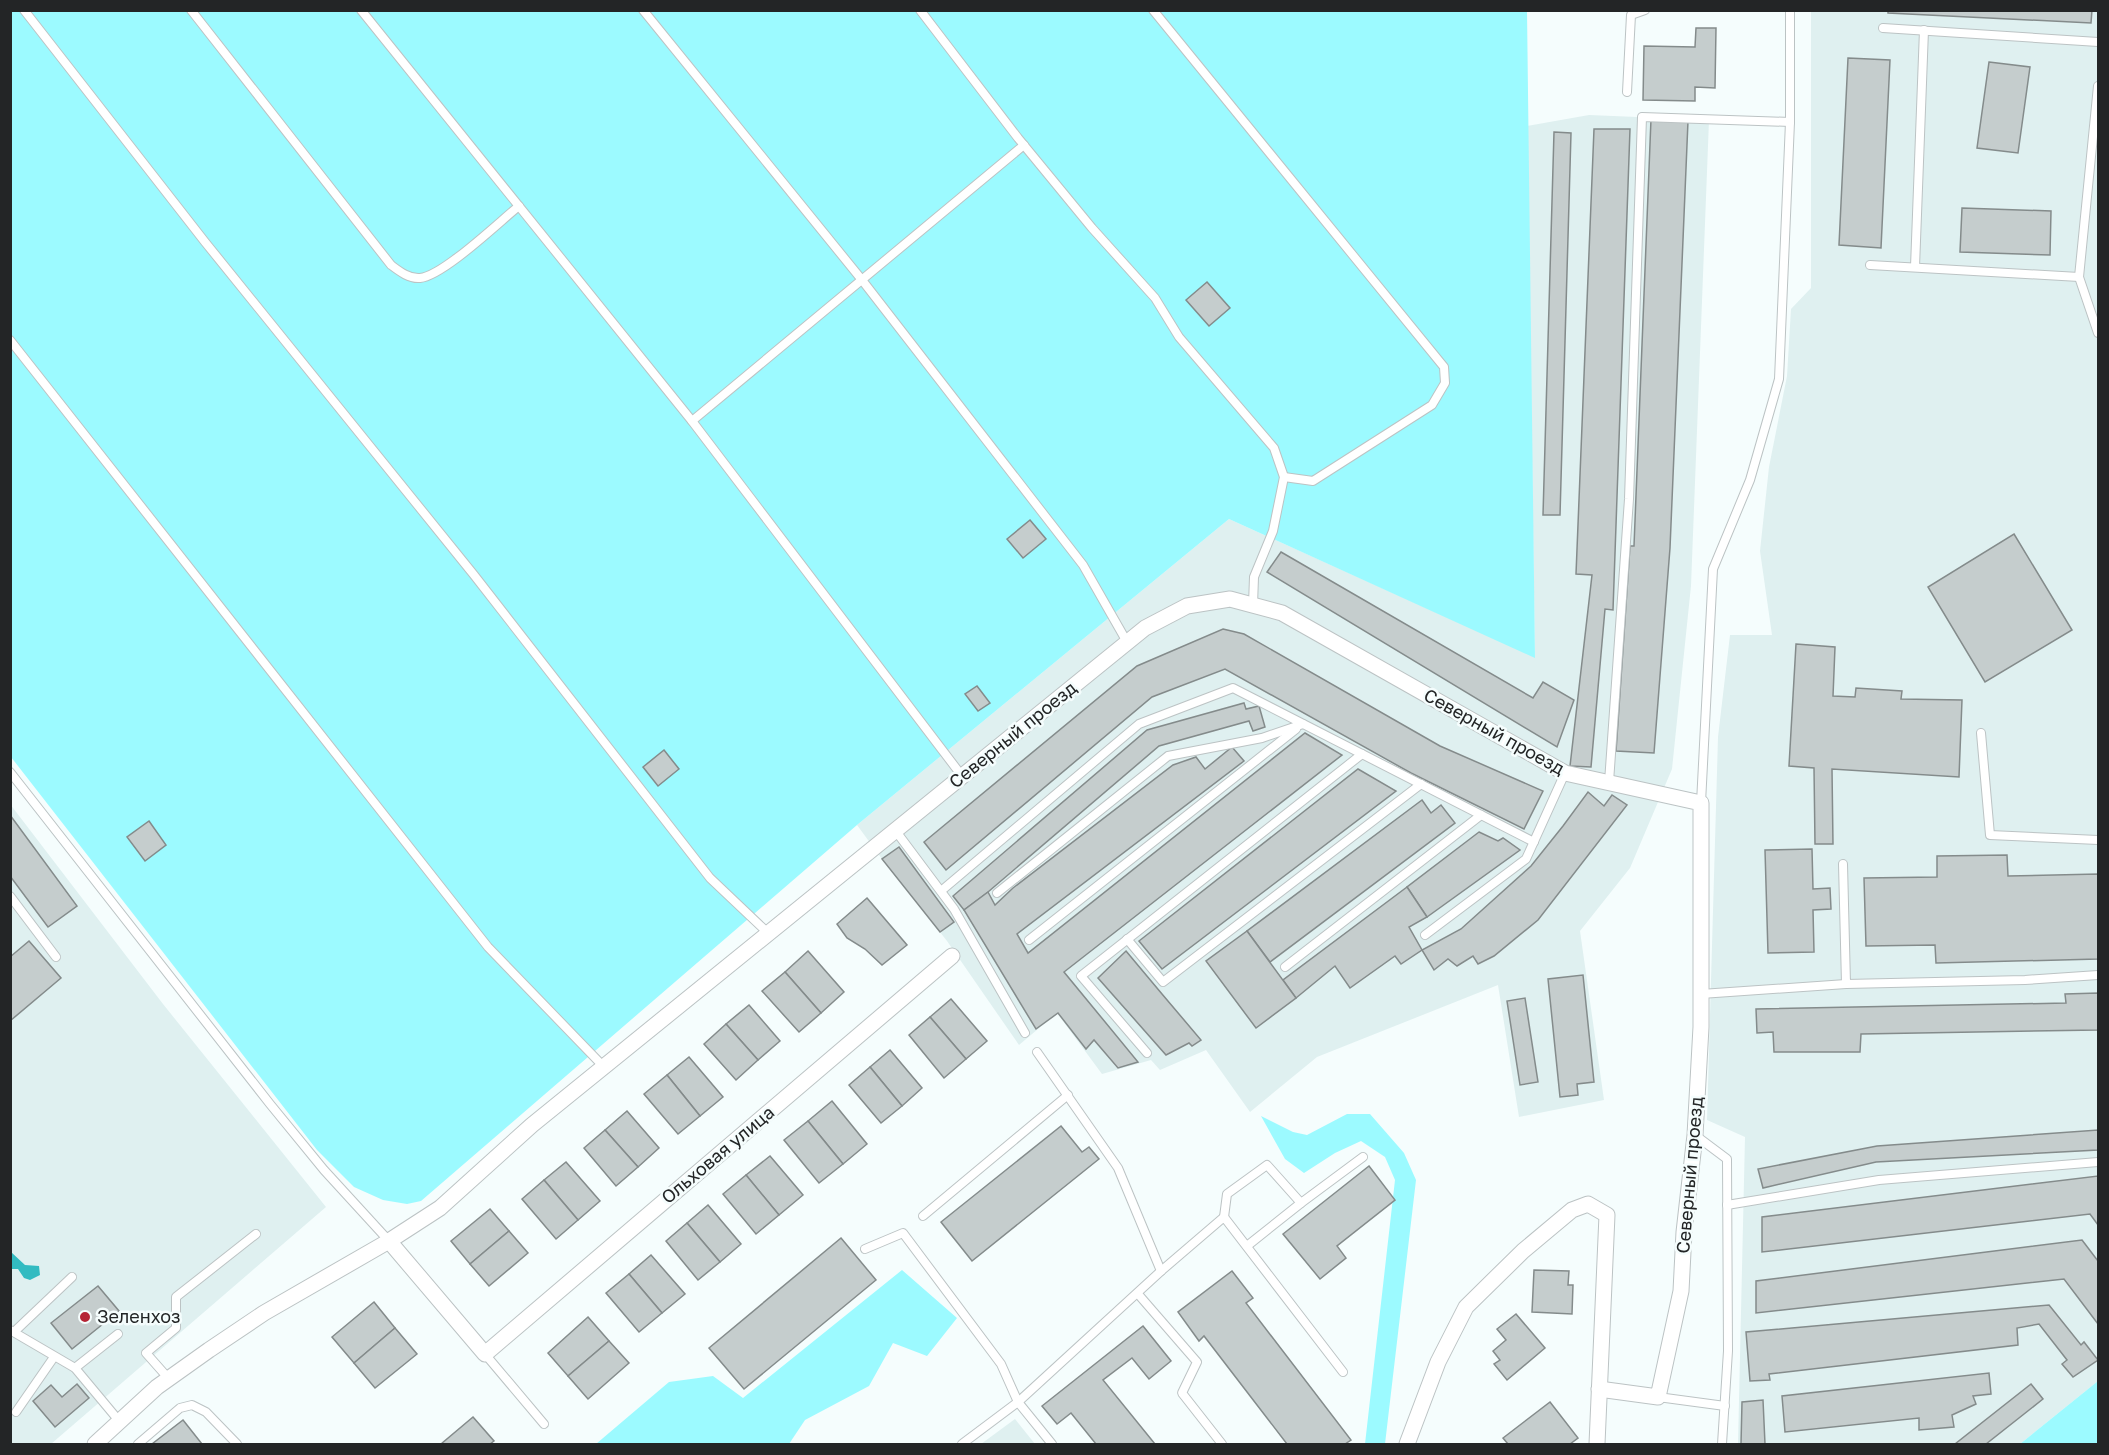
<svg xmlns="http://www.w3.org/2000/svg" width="2109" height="1455" viewBox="0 0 2109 1455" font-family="'Golos Text',sans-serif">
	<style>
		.built { fill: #dff0f0 }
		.green { fill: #9cfaff }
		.water { fill: #32bbc1 }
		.building { fill: #c5cdcd; stroke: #848b8b; stroke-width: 1.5 }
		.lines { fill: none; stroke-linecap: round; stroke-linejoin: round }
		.lane-casing { stroke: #bcc3c4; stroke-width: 10 }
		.street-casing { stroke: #bcc3c4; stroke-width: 17 }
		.lane { stroke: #fff; stroke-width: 8 }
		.street { stroke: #fff; stroke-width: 15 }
		.poi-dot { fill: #b52334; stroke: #f5fdfd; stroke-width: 2 }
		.labels { text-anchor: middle; stroke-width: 5; stroke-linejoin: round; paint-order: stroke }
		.street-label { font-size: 18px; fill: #232526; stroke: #f5fdfd }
		.poi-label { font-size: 18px; fill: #232526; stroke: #f5fdfd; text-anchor: start }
	</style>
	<rect width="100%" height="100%" fill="#f5fdfd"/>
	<g class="built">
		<path d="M 1811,11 L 2098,11 L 2098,1381 L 2020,1444 L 1738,1444 L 1745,1137 L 1707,1120 L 1718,737 L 1730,635 L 1772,635 L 1760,551 L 1769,467 L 1787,376 L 1791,309 L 1811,288 Z"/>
		<path d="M 1589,115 L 1709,120 L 1691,586 L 1672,769 L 1630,868 L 1580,931 L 1604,1100 L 1519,1117 L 1498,985 L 1317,1057 L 1250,1112 L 1206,1050 L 1160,1070 L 1151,1060 L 1102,1074 L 1057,1013 L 1019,1045 L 947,941 L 882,859 L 857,825 L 1229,519 L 1535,657 L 1527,126 Z"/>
		<path d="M 10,804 L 163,1004 L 326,1207 L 51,1444 L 11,1444 Z"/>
		<path d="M 1015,1419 L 1035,1444 L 981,1444 Z"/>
	</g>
	<g class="green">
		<path d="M 11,11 L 1527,11 L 1535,658 L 1229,519 L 857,825 L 421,1201 L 407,1204 L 383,1200 L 354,1187 L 317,1150 L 11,757 Z"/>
		<path d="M 1347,1114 L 1370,1114 L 1404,1153 L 1416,1180 L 1385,1444 L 1365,1444 L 1395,1180 L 1385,1157 L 1361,1141 L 1335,1153 L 1304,1173 L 1285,1159 L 1261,1116 L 1293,1132 L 1307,1135 Z"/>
		<path d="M 902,1270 L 957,1318 L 927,1356 L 893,1343 L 869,1386 L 805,1420 L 789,1444 L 596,1444 L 669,1382 L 713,1376 L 743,1398 Z"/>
		<path d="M 2098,1381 L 2098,1444 L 2020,1444 Z"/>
	</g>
	<path class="water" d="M 11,1252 L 25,1265 L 39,1266 L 40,1275 L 30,1280 L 24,1278 L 18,1269 L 11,1269 Z"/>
	<g class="building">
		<path d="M 1888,10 L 2092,10 L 2091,23 L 1888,13 Z"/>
		<path d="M 1696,28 L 1716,28 L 1715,88 L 1695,87 L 1695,101 L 1643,100 L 1644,46 L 1695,47 Z"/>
		<path d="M 1848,58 L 1890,60 L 1881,248 L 1839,245 Z"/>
		<path d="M 1989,62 L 2030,67 L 2018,153 L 1977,148 Z"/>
		<path d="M 1651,119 L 1688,121 L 1670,548 L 1654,753 L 1616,751 L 1630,546 L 1634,546 Z"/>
		<path d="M 1594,129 L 1630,129 L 1613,610 L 1605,609 L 1591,767 L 1570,766 L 1592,575 L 1576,574 Z"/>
		<path d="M 1554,132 L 1571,133 L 1560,515 L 1543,515 Z"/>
		<path d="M 1962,208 L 2051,211 L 2050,255 L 1960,252 Z"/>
		<path d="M 1207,282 L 1230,308 L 1209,326 L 1186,300 Z"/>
		<path d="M 1030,520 L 1046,539 L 1023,558 L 1007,539 Z"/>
		<path d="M 2014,534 L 2072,630 L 1985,682 L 1928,587 Z"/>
		<path d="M 1281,552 L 1533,698 L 1543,682 L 1574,700 L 1557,747 L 1267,572 Z"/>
		<path d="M 1223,629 L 1244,634 L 1440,746 L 1543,791 L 1524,829 L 1411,773 L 1225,669 L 1152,697 L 946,870 L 924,842 L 1137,666 Z"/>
		<path d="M 1796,644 L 1835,647 L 1833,696 L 1855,697 L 1856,688 L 1902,691 L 1901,699 L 1962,700 L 1959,777 L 1832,769 L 1833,844 L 1815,844 L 1814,768 L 1789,766 Z"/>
		<path d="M 977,686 L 990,703 L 978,711 L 965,694 Z"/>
		<path d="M 1244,703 L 1246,709 L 1259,706 L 1265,727 L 1253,731 L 1249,721 L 1159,746 L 988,892 L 964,910 L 953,896 L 1147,730 Z"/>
		<path d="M 1305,733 L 1342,755 L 1064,972 L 1138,1062 L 1118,1068 L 1094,1040 L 1086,1049 L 1058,1013 L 1036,1029 L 964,910 L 988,892 L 995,905 L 1013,888 L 1173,765 L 1196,757 L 1205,769 L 1232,747 L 1244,761 L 1017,934 L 1028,953 Z"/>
		<path d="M 664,750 L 679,769 L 658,786 L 643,767 Z"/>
		<path d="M 1358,769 L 1396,791 L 1162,969 L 1139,941 Z"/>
		<path d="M 1588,792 L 1604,806 L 1612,795 L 1627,805 L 1538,920 L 1494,956 L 1478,964 L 1473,956 L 1457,966 L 1448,959 L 1434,970 L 1422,950 L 1461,929 L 1531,866 L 1563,826 Z"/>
		<path d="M 1422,800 L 1431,813 L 1441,805 L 1455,823 L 1270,962 L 1247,931 Z"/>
		<path d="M 10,815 L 77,906 L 48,927 L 10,876 Z"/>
		<path d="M 149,821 L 166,845 L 145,861 L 127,837 Z"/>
		<path d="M 1479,832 L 1498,841 L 1503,838 L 1520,850 L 1427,917 L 1407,887 Z"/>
		<path d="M 899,847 L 954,922 L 940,932 L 882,859 Z"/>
		<path d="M 1812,849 L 1813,889 L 1830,888 L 1831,909 L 1813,910 L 1814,952 L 1768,953 L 1765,850 Z"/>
		<path d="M 2007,855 L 2008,876 L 2098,874 L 2098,959 L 1936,963 L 1935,945 L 1866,946 L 1864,878 L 1937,877 L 1937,856 Z"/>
		<path d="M 1407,887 L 1427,917 L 1409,927 L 1422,950 L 1401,964 L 1395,956 L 1350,988 L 1335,966 L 1296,998 L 1283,980 Z"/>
		<path d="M 867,898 L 907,945 L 882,965 L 865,949 L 847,938 L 837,924 Z"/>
		<path d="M 1247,931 L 1296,998 L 1256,1028 L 1206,961 Z"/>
		<path d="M 29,941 L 61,978 L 10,1021 L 10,957 Z"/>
		<path d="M 808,951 L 844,992 L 821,1013 L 785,972 Z"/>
		<path d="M 1126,951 L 1162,994 L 1201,1040 L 1192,1046 L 1189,1043 L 1166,1055 L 1098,978 Z"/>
		<path d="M 785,972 L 821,1013 L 799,1032 L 762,991 Z"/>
		<path d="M 1583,975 L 1594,1082 L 1577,1084 L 1578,1095 L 1560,1097 L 1548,979 Z"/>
		<path d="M 2098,993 L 2098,1030 L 1861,1034 L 1860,1052 L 1774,1052 L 1773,1032 L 1757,1033 L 1756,1009 L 2066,1003 L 2065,994 Z"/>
		<path d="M 1525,998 L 1538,1082 L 1520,1085 L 1507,1001 Z"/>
		<path d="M 951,999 L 987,1041 L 966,1059 L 930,1017 Z"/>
		<path d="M 749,1005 L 780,1041 L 758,1060 L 726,1024 Z"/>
		<path d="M 930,1017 L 966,1059 L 944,1078 L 909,1035 Z"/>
		<path d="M 726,1024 L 758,1060 L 736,1080 L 704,1044 Z"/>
		<path d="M 890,1050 L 922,1088 L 902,1106 L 870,1067 Z"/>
		<path d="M 689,1057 L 723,1097 L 700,1116 L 667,1075 Z"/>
		<path d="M 870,1067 L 902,1106 L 881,1123 L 849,1085 Z"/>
		<path d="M 667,1075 L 700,1116 L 678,1134 L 644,1094 Z"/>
		<path d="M 832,1101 L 867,1144 L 843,1164 L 808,1121 Z"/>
		<path d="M 627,1111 L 659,1148 L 638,1167 L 605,1130 Z"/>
		<path d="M 808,1121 L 843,1164 L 819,1183 L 784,1140 Z"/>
		<path d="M 1061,1126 L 1082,1152 L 1089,1147 L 1099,1159 L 972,1261 L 941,1222 Z"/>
		<path d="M 605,1130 L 638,1167 L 616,1186 L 584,1148 Z"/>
		<path d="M 2098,1130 L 2098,1150 L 1876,1162 L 1763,1188 L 1758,1169 L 1877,1146 Z"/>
		<path d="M 770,1156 L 803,1195 L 779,1215 L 746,1175 Z"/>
		<path d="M 566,1162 L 600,1201 L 578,1220 L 544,1180 Z"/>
		<path d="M 1369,1166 L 1395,1200 L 1337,1246 L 1346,1258 L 1320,1279 L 1283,1234 Z"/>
		<path d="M 746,1175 L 779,1215 L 756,1234 L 723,1194 Z"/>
		<path d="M 2098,1176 L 2098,1225 L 2090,1214 L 1762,1252 L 1762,1217 Z"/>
		<path d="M 544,1180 L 578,1220 L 556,1239 L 522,1199 Z"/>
		<path d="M 708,1205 L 741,1244 L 720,1262 L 687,1223 Z"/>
		<path d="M 490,1209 L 509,1231 L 470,1264 L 451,1241 Z"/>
		<path d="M 687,1223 L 720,1262 L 698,1280 L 666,1241 Z"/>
		<path d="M 509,1231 L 528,1253 L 489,1286 L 470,1264 Z"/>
		<path d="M 841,1238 L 876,1280 L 744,1389 L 709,1348 Z"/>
		<path d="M 2082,1240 L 2098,1261 L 2098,1324 L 2064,1279 L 1756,1313 L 1756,1281 Z"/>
		<path d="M 651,1255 L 685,1294 L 662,1313 L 629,1274 Z"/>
		<path d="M 1534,1270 L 1569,1271 L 1568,1285 L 1573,1285 L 1572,1314 L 1532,1312 Z"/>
		<path d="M 1232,1271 L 1253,1298 L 1246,1303 L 1351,1440 L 1345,1444 L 1287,1444 L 1204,1336 L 1199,1341 L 1178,1312 Z"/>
		<path d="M 629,1274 L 662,1313 L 639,1332 L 606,1293 Z"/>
		<path d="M 98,1286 L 119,1311 L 72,1349 L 51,1323 Z"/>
		<path d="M 374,1302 L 395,1328 L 354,1363 L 332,1337 Z"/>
		<path d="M 2049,1305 L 2081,1345 L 2084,1342 L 2098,1360 L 2073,1377 L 2062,1364 L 2067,1360 L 2039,1324 L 2017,1328 L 2018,1345 L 1769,1374 L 1770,1380 L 1750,1381 L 1746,1332 Z"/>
		<path d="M 1516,1314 L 1545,1348 L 1507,1380 L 1494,1364 L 1500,1360 L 1493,1351 L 1506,1340 L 1497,1329 Z"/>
		<path d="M 588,1317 L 609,1341 L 568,1376 L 548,1353 Z"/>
		<path d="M 1143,1326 L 1171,1361 L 1149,1379 L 1132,1358 L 1103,1380 L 1155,1444 L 1096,1444 L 1071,1413 L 1057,1424 L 1042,1406 Z"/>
		<path d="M 395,1328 L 417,1354 L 375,1388 L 354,1363 Z"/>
		<path d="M 609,1341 L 629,1363 L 588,1399 L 568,1376 Z"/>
		<path d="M 1989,1373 L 1991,1394 L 1973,1396 L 1976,1404 L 1952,1415 L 1954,1427 L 1919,1430 L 1919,1418 L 1785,1432 L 1782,1396 Z"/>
		<path d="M 77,1384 L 89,1398 L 55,1427 L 33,1401 L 51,1385 L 62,1397 Z"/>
		<path d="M 2031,1384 L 2043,1399 L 1986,1444 L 1955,1444 Z"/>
		<path d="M 1763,1400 L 1765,1444 L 1741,1444 L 1742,1402 Z"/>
		<path d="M 1550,1402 L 1578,1438 L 1570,1444 L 1508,1444 L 1503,1438 Z"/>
		<path d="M 473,1417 L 494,1441 L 490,1444 L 441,1444 Z"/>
		<path d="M 183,1420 L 202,1444 L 152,1444 Z"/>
	</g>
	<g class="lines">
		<defs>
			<g id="lane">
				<path d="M 24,10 L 205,242 L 474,575 L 710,878 L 768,933"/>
				<path d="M 191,10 L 391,265 C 399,271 409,279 420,278 C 443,276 499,222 519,206"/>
				<path d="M 361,10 L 692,421 L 962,776"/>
				<path d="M 643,10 L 862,280 L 1083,565 L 1127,642"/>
				<path d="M 920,10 L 1018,138 L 1092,228 L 1155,298 L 1179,337 L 1274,448 L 1284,477 L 1273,531 L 1254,577 L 1253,605"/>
				<path d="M 1153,10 L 1444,367 L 1445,383 L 1432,405 L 1313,481 L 1284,477"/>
				<path d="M 1883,28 L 2098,42"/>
				<path d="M 2098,86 L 2079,277 L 2098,333"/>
				<path d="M 1627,92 L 1631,15 L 1645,10"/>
				<path d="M 1870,265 L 2079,277"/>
				<path d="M 1915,267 L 1924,30"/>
				<path d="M 10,340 L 488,947 L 604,1067"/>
				<path d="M 692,421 L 1024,145"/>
				<path d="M 1981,733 L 1990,835 L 2098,840"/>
				<path d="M 10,772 L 270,1104 L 324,1170 L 389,1241"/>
				<path d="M 1609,782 L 1629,499 L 1642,117 L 1790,122"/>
				<path d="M 1701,803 L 1713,569 L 1750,480 L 1779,379 L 1790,122 L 1790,10"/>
				<path d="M 895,830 L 954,909 L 1025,1033"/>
				<path d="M 1843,864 L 1846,984 L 2025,980 L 2098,975"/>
				<path d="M 941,891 L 1139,724 L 1233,688 L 1534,842"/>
				<path d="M 997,893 L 1168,756 L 1262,738 L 1303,724"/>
				<path d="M 10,896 L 56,957"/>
				<path d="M 1425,935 L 1526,859 L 1565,773"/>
				<path d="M 1127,939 L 1163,982 L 1421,784"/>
				<path d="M 1029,940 L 1296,729"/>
				<path d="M 1285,967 L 1481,815"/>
				<path d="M 1701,994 L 1846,984"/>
				<path d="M 1037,1052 L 1118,1168 L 1161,1271"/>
				<path d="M 1147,1053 L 1081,976 L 1362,754"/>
				<path d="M 1695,1135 L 1727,1159 L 1728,1351 L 1722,1444"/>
				<path d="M 1727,1205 L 1879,1180 L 2098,1162"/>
				<path d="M 923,1216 L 1068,1095"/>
				<path d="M 1224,1217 L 1227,1194 L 1267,1165 L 1301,1203 L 1363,1157"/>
				<path d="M 1247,1246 L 1301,1203"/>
				<path d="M 865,1249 L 903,1233 L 1001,1364 L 1018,1402 L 1052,1444"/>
				<path d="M 1138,1294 L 1197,1362 L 1182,1393 L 1222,1444"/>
				<path d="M 10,1330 L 75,1368 L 120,1422"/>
				<path d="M 14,1332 L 72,1277"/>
				<path d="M 485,1354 L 544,1424"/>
				<path d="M 75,1368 L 118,1334"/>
				<path d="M 169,1379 L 146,1353 L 176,1328 L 176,1297 L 256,1234"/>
				<path d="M 1658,1397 L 1725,1406"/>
				<path d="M 16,1412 L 54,1357"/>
				<path d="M 138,1444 L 180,1408 L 192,1405 L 206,1412 L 237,1444"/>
				<path d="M 962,1444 L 1018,1402 L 1161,1271 L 1224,1217 L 1343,1372"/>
			</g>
			<g id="street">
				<path d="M 389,1241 L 485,1354 L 952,956"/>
				<path d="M 95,1444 L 157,1387 L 209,1350 L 264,1313 L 389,1241 L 440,1208 L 532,1125 L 1145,628 L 1187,606 L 1230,599 L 1282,613 L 1565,773 L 1701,803 L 1701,1027 L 1695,1135 L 1684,1232 L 1681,1291 L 1658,1397 L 1599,1389"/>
				<path d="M 1407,1444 L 1438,1362 L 1466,1307 L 1523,1251 L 1572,1210 L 1588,1204 L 1607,1215 L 1597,1444"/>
			</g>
		</defs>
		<use href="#lane" class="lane-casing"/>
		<use href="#street" class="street-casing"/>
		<use href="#lane" class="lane"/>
		<use href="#street" class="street"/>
	</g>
	<circle class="poi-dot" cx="85" cy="1317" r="6"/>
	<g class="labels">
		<g class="street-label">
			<text transform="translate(1494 732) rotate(29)" y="6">Северный проезд</text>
			<text transform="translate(1013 735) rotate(-39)" y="6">Северный проезд</text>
			<text transform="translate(718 1155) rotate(-40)" y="6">Ольховая улица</text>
			<text transform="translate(1690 1175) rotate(-85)" y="6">Северный проезд</text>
		</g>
		<g class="poi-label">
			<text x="97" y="1323">Зеленхоз</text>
		</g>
	</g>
	<rect width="2109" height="1455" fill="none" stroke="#232526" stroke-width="24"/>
</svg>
